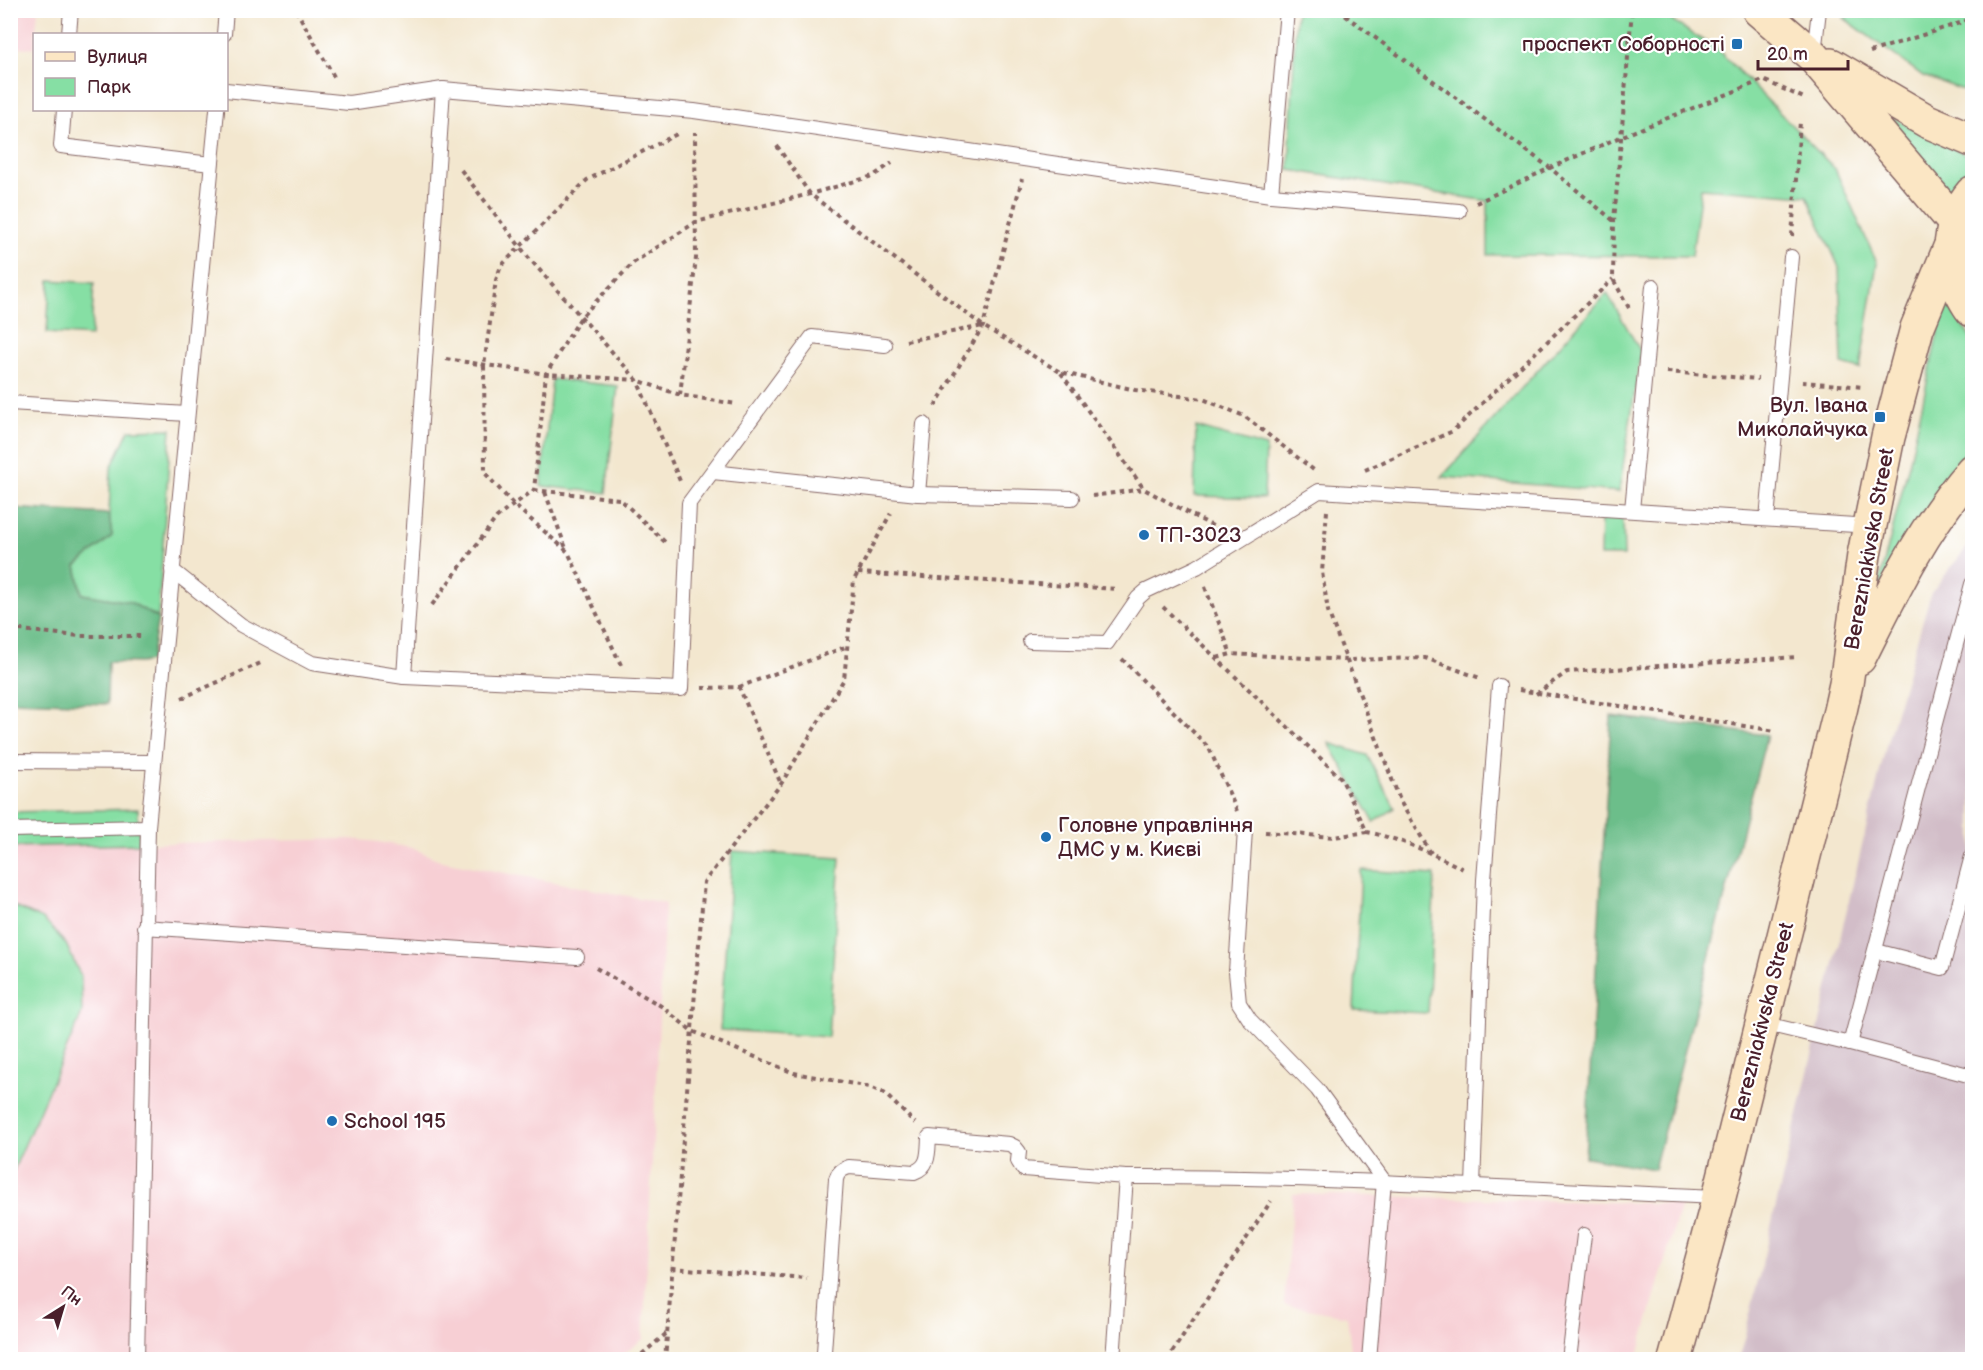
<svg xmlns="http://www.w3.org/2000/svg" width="1983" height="1370" viewBox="0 0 1983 1370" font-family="'Balsamiq Sans',sans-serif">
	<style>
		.built { fill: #f7cfd4 }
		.industrial { fill: #d2bdc8 }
		.green { fill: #86dfa4; stroke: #687f68; stroke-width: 1.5 }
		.forest { fill: #6cbe8a; stroke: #5b6e5a; stroke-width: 1.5 }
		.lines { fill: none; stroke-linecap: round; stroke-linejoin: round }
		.lane-casing { stroke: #856564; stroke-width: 16 }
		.secondary-casing { stroke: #856564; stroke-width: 36 }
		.path { stroke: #856564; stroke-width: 4; stroke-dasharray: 4.5 4.5; stroke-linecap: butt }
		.lane { stroke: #fff; stroke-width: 14 }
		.secondary { stroke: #fbe6c4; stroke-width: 33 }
		.poi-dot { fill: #1f6fb2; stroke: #fff; stroke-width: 2 }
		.labels { text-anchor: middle; stroke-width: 4.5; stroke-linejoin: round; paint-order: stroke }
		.poi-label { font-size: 21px; fill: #4a1f2b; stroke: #fff; text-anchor: start }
		.street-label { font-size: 21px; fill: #4a1f2b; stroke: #fff }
	</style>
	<rect width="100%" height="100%" fill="#fff"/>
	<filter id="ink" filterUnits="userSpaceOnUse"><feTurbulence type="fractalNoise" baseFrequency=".0167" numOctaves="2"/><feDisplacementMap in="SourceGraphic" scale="12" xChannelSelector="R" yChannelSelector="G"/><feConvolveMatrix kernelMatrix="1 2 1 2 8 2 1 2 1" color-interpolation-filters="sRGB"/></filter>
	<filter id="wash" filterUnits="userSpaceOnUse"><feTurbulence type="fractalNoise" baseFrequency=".008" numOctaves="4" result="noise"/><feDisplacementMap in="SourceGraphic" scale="24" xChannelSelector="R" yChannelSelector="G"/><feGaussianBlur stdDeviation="1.35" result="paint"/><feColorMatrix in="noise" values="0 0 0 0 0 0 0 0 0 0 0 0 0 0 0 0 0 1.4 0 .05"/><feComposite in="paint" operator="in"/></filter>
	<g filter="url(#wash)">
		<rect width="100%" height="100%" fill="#f3e7cf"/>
		<g class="built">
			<path d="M 10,11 L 38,11 L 34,48 L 11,47 Z"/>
			<path d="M 350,839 L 379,842 L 412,848 L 442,861 L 665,903 L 643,1339 L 616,1360 L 11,1359 L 10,847 Z"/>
			<path d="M 1293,1194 L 1681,1204 L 1637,1359 L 1352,1359 L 1347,1316 L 1284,1305 Z"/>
		</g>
		<path class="industrial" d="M 1972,541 L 1972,1359 L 1739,1360 L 1886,746 L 1931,593 Z"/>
		<g class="green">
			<path d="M 1296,11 L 1657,11 L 1718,50 L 1835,169 L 1877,263 L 1860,369 L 1842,364 L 1839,267 L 1807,196 L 1701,188 L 1692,256 L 1488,255 L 1488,201 L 1289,170 Z"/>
			<path d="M 1850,11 L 1972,11 L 1972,93 L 1923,76 L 1844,18 Z"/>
			<path d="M 1883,113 L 1972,157 L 1972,167 L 1956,180 L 1946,203 Z"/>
			<path d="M 50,280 L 94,283 L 91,336 L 47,333 Z"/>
			<path d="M 1607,293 L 1641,352 L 1619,492 L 1442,477 Z"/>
			<path d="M 1945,300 L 1972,340 L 1972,455 L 1957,471 L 1876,594 L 1911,456 Z"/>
			<path d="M 552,379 L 618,386 L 606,493 L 541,486 Z"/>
			<path d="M 1196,427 L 1266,447 L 1264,498 L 1194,496 Z"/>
			<path d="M 171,429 L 158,618 L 130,602 L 82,594 L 76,566 L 112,536 L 109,514 L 111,468 L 129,430 Z"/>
			<path d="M 1601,516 L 1623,516 L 1624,556 L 1600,556 Z"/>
			<path d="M 1329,743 L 1367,755 L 1395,808 L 1374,822 Z"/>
			<path d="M 138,809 L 139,844 L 11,847 L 10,812 Z"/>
			<path d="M 732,851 L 840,858 L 828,1037 L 720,1030 Z"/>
			<path d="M 1361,870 L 1435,875 L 1428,1013 L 1354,1010 Z"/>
			<path d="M 11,905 L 43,919 L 66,944 L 81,977 L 82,1013 L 11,1176 Z"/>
		</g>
		<g class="forest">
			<path d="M 11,508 L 109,514 L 112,536 L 76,566 L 82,594 L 130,602 L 158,618 L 151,661 L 140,663 L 108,662 L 107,704 L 11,701 Z"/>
			<path d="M 1611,716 L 1767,735 L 1654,1169 L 1585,1157 Z"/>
		</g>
	</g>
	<g filter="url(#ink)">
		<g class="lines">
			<defs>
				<g id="lane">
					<path d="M 69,34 L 71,10"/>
					<path d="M 224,34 L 226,10"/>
					<path d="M 1814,54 L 1819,10"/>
					<path d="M 226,90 L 349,103 L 443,89 L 694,111 L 1271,195 L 1459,211"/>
					<path d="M 64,110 L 61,146 L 211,164"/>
					<path d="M 1271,195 L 1287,10"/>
					<path d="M 10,403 L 187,414"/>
					<path d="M 713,472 L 918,494 L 924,424"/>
					<path d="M 918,494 L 1072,498"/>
					<path d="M 1632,510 L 1653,286"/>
					<path d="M 1767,519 L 1791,257"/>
					<path d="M 172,570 L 241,625 L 312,663 L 404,677 L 681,689 L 689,503 L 812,337 L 885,345"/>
					<path d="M 1030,641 L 1107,643 L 1138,598 L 1146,591 L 1197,567 L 1319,491 L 1871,526"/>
					<path d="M 404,677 L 443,89"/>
					<path d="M 10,761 L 153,762"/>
					<path d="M 10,830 L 148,827"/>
					<path d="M 1245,830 L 1236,972 L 1239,1003 L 1250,1020 L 1317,1089 L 1384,1181 L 1369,1360"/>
					<path d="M 144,927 L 577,957"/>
					<path d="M 1876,951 L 1942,968 L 1972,856"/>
					<path d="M 1762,1023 L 1850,1044 L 1972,584"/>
					<path d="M 1850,1044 L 1972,1076"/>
					<path d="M 1126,1177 C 1324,1176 1521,1189 1719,1197"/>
					<path d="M 1473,1186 L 1484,880 L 1499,686"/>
					<path d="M 137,1360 L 148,827 L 217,110"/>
					<path d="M 826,1360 L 824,1352 L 836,1179 C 838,1172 842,1169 849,1167 L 914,1172 C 930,1167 928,1151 929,1137 L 1009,1144 L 1015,1147 L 1019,1152 L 1018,1161 L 1023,1169 L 1126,1177 L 1113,1360"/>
					<path d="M 1569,1360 L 1584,1235"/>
				</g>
				<g id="secondary">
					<path d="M 1759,10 L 1813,56 L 1955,223"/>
					<path d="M 1831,65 L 1927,121 L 1972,140"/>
					<path d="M 1972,193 C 1949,220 1945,259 1960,290 C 1964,297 1967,304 1972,310"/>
					<path d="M 1859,658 C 1892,592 1923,527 1972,471"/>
					<path d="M 1675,1360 L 1719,1197 L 1840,711 L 1846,684 L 1864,555 L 1888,437 L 1917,328 L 1951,245"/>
				</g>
			</defs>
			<use href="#lane" class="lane-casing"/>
			<use href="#secondary" class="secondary-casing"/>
			<g class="path">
				<path d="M 296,10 L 336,80"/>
				<path d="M 1338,10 L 1550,168 L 1614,221"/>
				<path d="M 1870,52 L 1972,19"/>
				<path d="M 777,146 L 810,194 L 983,326 L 1060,372 L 1135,390 L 1203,399 L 1244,416 L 1315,471"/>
				<path d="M 461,170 L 528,257 L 637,380 L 680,395 L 736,404"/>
				<path d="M 1476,203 L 1550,168 L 1620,137 L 1763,80 L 1806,99"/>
				<path d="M 1792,236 L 1800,121"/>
				<path d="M 1629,308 L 1613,279 L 1614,221 L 1632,10"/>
				<path d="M 906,341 L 983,326"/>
				<path d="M 446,359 L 546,374 L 581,317 L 633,263 L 696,222 L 810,194 L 873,176 L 892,163"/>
				<path d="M 1667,372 L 1758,379"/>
				<path d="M 1061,373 L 1144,489"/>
				<path d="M 1802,382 L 1864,387"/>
				<path d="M 680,395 L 696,258 L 695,132"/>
				<path d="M 935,406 L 983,326 L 1022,179"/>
				<path d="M 1365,470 L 1453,431 L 1613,279"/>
				<path d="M 534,490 L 620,499 L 665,542"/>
				<path d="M 545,492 L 567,551"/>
				<path d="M 1092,496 L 1144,489 L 1218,529"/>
				<path d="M 1327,511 L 1322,572 L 1328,611 L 1401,803 L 1431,853"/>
				<path d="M 858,573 L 1118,589"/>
				<path d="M 1205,587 L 1231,654"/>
				<path d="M 432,605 L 497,517 L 534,490 L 546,374 L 637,380 L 680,481"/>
				<path d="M 1163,607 L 1341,778 L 1367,832 C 1401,839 1432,853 1463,869"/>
				<path d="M 10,629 L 79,636 L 144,636"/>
				<path d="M 1217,658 L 1231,654 L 1347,660 L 1425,658 L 1480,678"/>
				<path d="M 1122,659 L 1209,748 L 1237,811"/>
				<path d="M 621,665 L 568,552 L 513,504 L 485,473 L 484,365 L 496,280 L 501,266 L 587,180 L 679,133"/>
				<path d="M 739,687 L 848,646"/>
				<path d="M 702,688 L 739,687 L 781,784"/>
				<path d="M 1519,690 L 1776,731"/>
				<path d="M 1536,694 L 1567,672 L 1798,657"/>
				<path d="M 182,698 L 263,662"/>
				<path d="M 1265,832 L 1334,837 L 1367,832"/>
				<path d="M 596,968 L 661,1006 L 692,1031 L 794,1073 L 870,1087 L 884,1093 L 915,1123"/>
				<path d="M 672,1268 L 807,1278"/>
				<path d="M 635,1360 L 667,1333"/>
				<path d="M 665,1360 L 704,882 L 781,784 L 844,679 L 854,580 L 891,513"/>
				<path d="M 1167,1360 L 1271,1201"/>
			</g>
			<use href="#lane" class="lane"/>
			<use href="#secondary" class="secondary"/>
		</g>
	</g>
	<g class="poi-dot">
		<rect x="1731" y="38" width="12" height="12" rx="3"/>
		<rect x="1874" y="411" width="12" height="12" rx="3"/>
		<circle cx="1144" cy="535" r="6"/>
		<circle cx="1046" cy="837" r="6"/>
		<circle cx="332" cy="1121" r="6"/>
	</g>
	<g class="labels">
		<g class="poi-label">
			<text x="1725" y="51" text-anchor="end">проспект Соборності</text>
			<text x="1868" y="412" text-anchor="end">Вул. Івана<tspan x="1868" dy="24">Миколайчука</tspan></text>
			<text x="1156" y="542">ТП-3023</text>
			<text x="1058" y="832">Головне управління<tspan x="1058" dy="24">ДМС у м. Києві</tspan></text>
			<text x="344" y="1128">School 195</text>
		</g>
		<g class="street-label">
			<text transform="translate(1869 549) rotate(-80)" y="7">Berezniakivska Street</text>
			<text transform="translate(1762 1022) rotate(-76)" y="7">Berezniakivska Street</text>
		</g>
	</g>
	<rect width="1983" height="1370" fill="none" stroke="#fff" stroke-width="36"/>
	<rect x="33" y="33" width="195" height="78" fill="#ffffff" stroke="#b7a5aa" stroke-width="1.5"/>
	<rect x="45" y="52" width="30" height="9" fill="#fbe6c4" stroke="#b7a5aa" stroke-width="1.5"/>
	<text x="87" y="63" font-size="18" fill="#4a1f2b">Вулиця</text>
	<rect x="45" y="78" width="30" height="18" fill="#86dfa4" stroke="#b7a5aa" stroke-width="1.5"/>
	<text x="87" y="93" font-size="18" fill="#4a1f2b">Парк</text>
	<g transform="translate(63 1307) rotate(37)" stroke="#ffffff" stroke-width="4.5" paint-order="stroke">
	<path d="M0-4.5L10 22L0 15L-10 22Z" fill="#4a1f2b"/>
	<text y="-9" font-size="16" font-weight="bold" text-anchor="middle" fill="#4a1f2b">Пн</text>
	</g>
	<path d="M1758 60v9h90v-9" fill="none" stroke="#4a1f2b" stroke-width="3"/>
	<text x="1767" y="60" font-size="18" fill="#4a1f2b" stroke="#ffffff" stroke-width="4.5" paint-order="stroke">20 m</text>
</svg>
